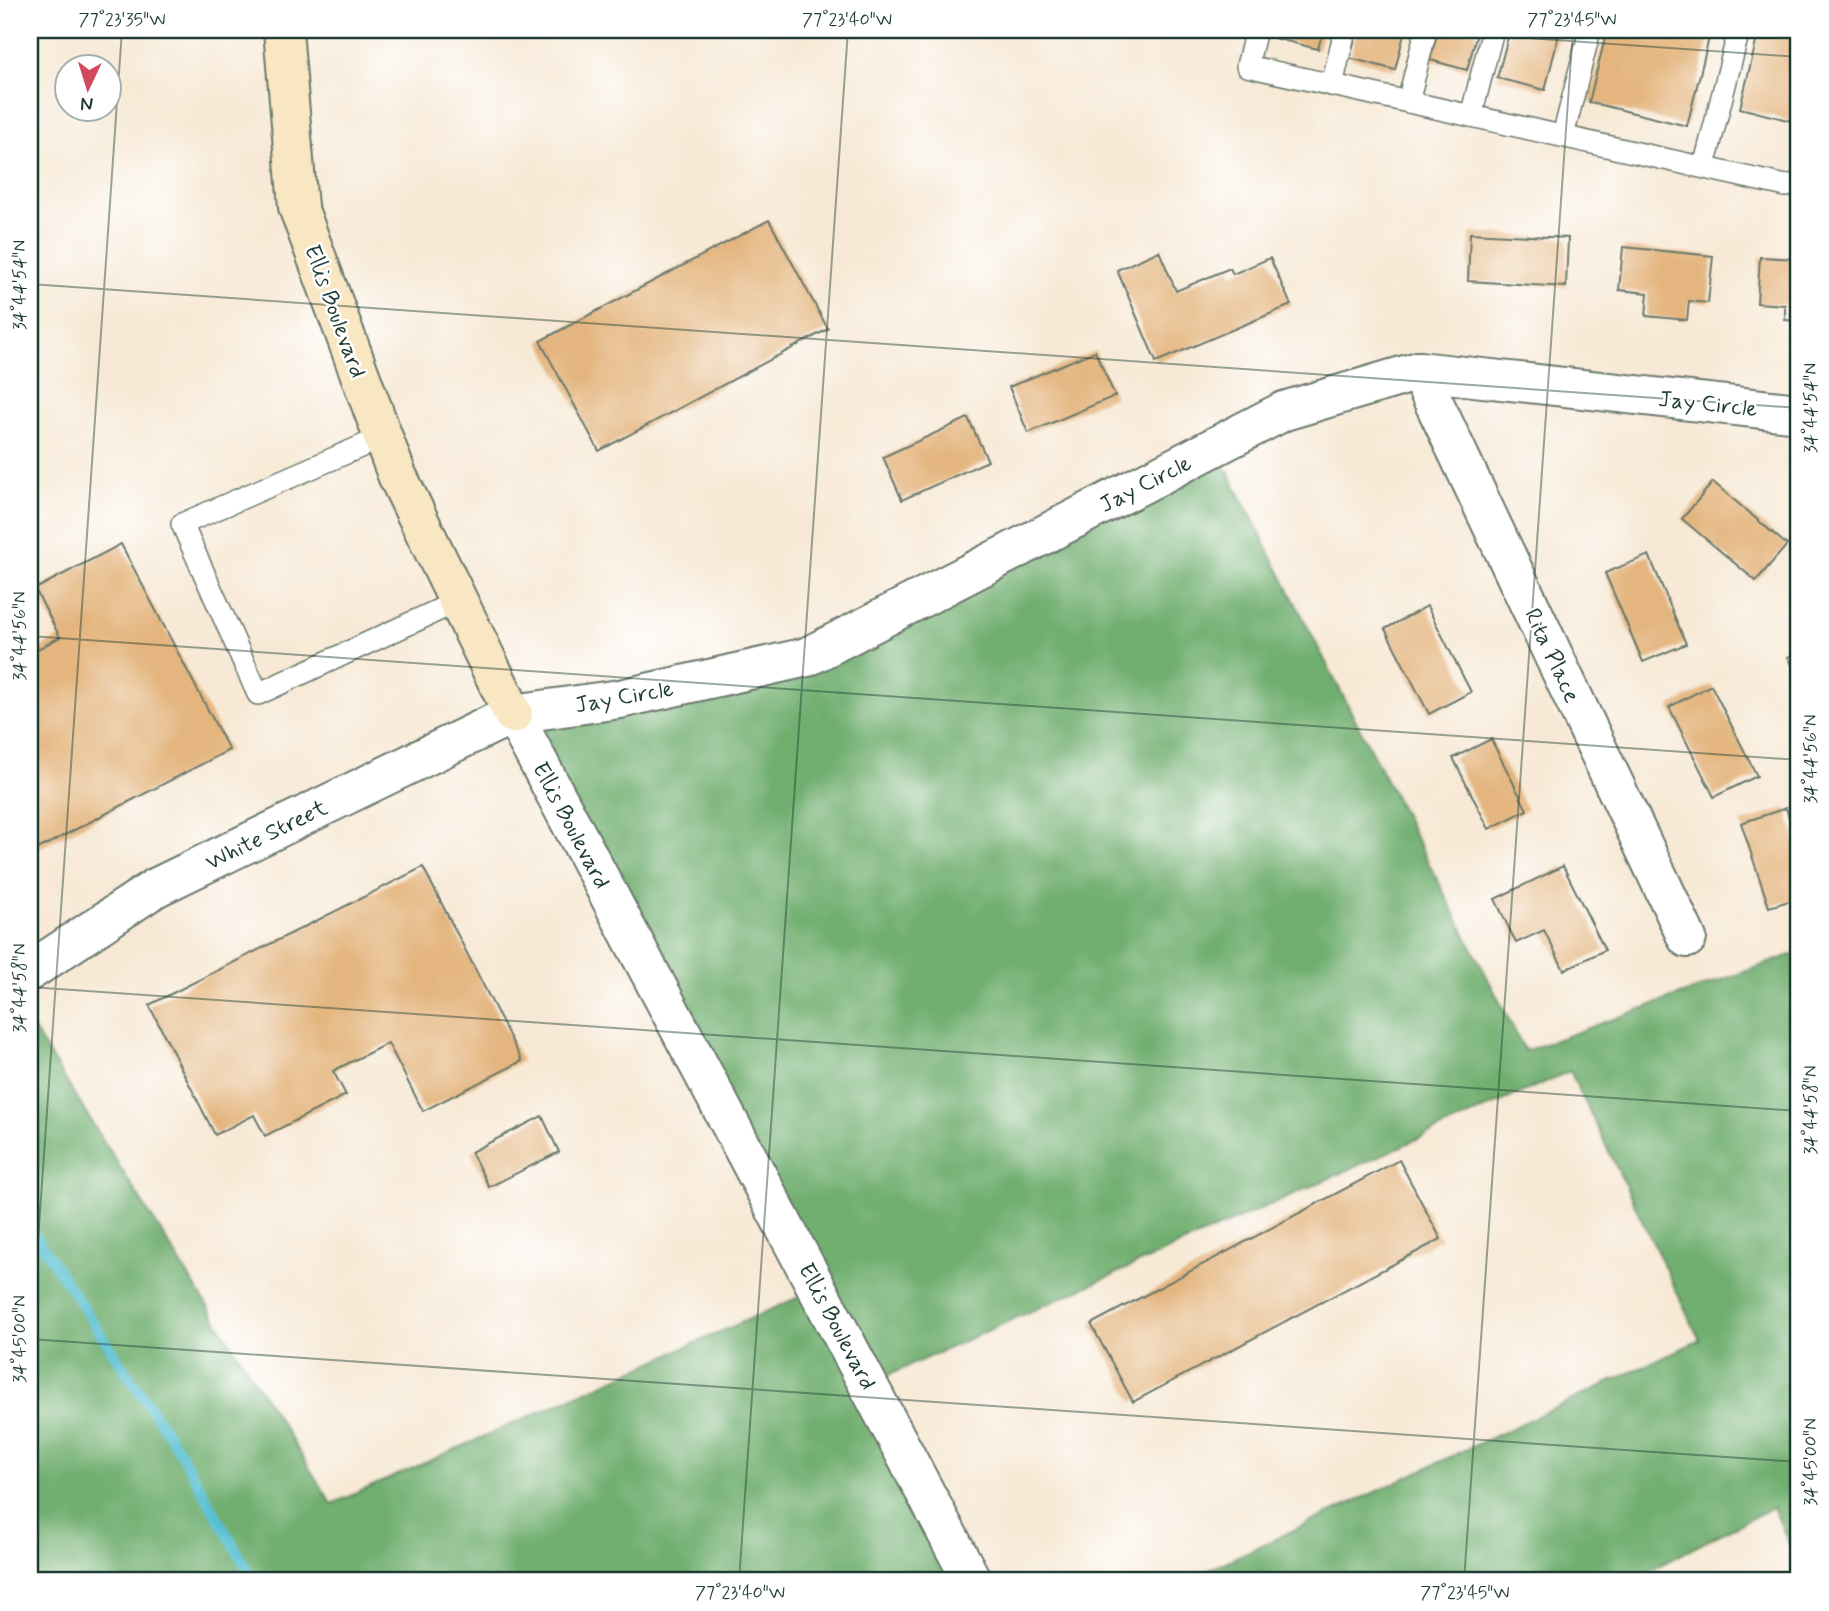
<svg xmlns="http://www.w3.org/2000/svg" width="1829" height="1611" viewBox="0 0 1829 1611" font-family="Mynerve,sans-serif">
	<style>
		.forest { fill: #71af6f; stroke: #487652; stroke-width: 2 }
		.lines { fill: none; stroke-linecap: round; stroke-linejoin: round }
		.stream { stroke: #57c0d3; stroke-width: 10 }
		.building { fill: #e4b57e }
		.lane-casing { stroke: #6b796c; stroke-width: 24 }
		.street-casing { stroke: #6b796c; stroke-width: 42 }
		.secondary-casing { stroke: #6b796c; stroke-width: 42 }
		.lane { stroke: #fff; stroke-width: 21 }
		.street { stroke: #fff; stroke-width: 38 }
		.secondary { stroke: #f9e7c3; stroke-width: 38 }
		.ticks { fill: none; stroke: #1f3d34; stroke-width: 2; stroke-opacity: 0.45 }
		.labels { text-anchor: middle; stroke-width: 5; stroke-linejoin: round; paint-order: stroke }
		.street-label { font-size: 23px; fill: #1f3d34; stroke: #fff }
		.neatline { fill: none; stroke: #1f3d34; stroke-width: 2.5 }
		.ticks-label { font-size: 18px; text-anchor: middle; fill: #1f3d34 }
	</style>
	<rect width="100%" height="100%" fill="#fff"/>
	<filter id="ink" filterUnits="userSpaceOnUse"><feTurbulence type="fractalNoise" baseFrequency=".0143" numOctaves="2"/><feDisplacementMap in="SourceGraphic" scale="14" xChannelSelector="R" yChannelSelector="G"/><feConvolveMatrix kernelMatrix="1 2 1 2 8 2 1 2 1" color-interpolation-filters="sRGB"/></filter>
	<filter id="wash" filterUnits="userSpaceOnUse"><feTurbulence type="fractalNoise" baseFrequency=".00686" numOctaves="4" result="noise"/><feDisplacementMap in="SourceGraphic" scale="28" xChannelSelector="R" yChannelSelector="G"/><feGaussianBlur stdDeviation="1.57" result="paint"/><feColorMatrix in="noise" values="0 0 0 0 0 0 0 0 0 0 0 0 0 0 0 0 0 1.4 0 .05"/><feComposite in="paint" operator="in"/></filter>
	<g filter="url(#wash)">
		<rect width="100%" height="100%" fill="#f7e9d5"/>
		<path class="forest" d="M 1215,446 L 1525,1051 L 1799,952 L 1799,1566 L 1773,1507 L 1629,1581 L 1185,1581 L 1700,1340 L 1570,1071 L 868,1384 L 972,1581 L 30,1581 L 30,1024 L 332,1504 L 817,1289 L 513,714 L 807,657 Z"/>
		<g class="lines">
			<path class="stream" d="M 30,1228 L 181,1454 L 254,1581"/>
		</g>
		<g id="blocks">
			<g class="building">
				<path d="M 1276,30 L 1323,30 L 1318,49 L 1274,38 Z"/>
				<path d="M 1357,30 L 1405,30 L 1395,70 L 1350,58 Z"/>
				<path d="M 1438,30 L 1478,30 L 1467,70 L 1430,60 Z"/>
				<path d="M 1510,30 L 1560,30 L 1545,90 L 1497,78 Z"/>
				<path d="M 1607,30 L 1711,30 L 1687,126 L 1589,102 Z"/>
				<path d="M 1759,30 L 1799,30 L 1799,123 L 1740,108 Z"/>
				<path d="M 769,220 L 828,329 L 599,451 L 540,341 Z"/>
				<path d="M 1470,233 L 1568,238 L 1566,287 L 1468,281 Z"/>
				<path d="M 1623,247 L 1713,256 L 1708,303 L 1689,301 L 1687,320 L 1646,316 L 1648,293 L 1619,290 Z"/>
				<path d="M 1159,251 L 1176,291 L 1230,268 L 1233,274 L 1270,258 L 1291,305 L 1156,362 L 1117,270 Z"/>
				<path d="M 1760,257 L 1799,259 L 1799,321 L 1785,320 L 1785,305 L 1757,303 Z"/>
				<path d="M 1095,351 L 1115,396 L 1028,433 L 1009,387 Z"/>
				<path d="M 968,418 L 988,461 L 902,500 L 883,457 Z"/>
				<path d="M 1713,482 L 1787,545 L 1756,581 L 1682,519 Z"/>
				<path d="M 121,544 L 229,750 L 30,853 L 30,653 L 60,637 L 35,589 Z"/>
				<path d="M 1649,555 L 1686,644 L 1643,662 L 1605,573 Z"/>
				<path d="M 1427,606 L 1471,692 L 1429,714 L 1385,629 Z"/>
				<path d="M 1799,652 L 1799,678 L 1788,657 Z"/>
				<path d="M 1711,685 L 1757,776 L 1714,797 L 1669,707 Z"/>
				<path d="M 1491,739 L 1527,810 L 1489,829 L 1453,758 Z"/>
				<path d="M 1786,808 L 1799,849 L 1799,898 L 1769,907 L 1741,823 Z"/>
				<path d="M 1563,866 L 1605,950 L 1564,970 L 1544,930 L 1516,943 L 1495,899 Z"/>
				<path d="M 423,867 L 522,1061 L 423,1111 L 388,1043 L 333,1071 L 346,1095 L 265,1136 L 254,1115 L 215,1135 L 149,1005 Z"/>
				<path d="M 542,1116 L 559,1152 L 489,1187 L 471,1152 Z"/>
				<path d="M 1399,1160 L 1441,1239 L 1133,1402 L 1091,1324 Z"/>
			</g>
		</g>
	</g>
	<g filter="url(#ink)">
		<use href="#blocks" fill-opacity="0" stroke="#6b796c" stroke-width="2"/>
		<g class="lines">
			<defs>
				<g id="lane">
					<path d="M 1256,30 L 1247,66 L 1786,186 L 1799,183"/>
					<path d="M 1332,85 L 1345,30"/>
					<path d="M 1408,102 L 1426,30"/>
					<path d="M 1471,116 L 1493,30"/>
					<path d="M 1563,136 L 1590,30"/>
					<path d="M 1704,167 L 1739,30"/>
					<path d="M 383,437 L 182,524 L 258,694 L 458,601"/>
				</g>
				<g id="street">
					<path d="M 1419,371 L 1687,938"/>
					<path d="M 513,714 L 972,1581"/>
					<path d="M 30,971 L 155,888 L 513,714 L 620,699 L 807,657 L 1284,411 L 1419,371 L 1799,413"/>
				</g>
				<path id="secondary" d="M 283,30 L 298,207 L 397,475 L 513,714"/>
			</defs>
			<use href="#lane" class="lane-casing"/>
			<use href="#street" class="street-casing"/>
			<use href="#secondary" class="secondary-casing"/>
			<use href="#lane" class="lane"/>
			<use href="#street" class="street"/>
			<use href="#secondary" class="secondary"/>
		</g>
	</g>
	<path class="ticks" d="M 1412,30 L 1799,57M 30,284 L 1799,408M 30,636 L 1799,760M 30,987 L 1799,1111M 30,1339 L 1799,1462M 30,1356 L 122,30M 739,1581 L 848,30M 1464,1581 L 1573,30"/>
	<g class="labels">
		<g class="street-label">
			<text transform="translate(336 311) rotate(70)" y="8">Ellis Boulevard</text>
			<text transform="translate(1708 403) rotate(6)" y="8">Jay Circle</text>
			<text transform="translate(1145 483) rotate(-27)" y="8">Jay Circle</text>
			<text transform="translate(1553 655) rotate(65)" y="8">Rita Place</text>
			<text transform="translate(624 696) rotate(-10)" y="8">Jay Circle</text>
			<text transform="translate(572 825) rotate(62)" y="8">Ellis Boulevard</text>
			<text transform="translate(266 834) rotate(-26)" y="8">White Street</text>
			<text transform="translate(838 1326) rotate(62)" y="8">Ellis Boulevard</text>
		</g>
	</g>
	<rect width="1829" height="1611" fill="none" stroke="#fff" stroke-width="77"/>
	<g transform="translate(88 88) rotate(184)"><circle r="33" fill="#ffffff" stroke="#a5b1ae" stroke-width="2"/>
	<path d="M0-5L12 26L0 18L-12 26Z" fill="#d1495b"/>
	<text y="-10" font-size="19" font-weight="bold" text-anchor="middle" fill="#1f3d34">N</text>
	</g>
	<rect x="38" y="38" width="1752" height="1534" class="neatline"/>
	<g class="ticks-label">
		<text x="122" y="25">77°23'35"W</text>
		<text x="847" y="25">77°23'40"W</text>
		<text x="1572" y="25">77°23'45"W</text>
		<text transform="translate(19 285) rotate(-90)" y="6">34°44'54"N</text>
		<text transform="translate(1810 408) rotate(-90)" y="6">34°44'54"N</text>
		<text transform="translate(19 636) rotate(-90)" y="6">34°44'56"N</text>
		<text transform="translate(1810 759) rotate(-90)" y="6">34°44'56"N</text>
		<text transform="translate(19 988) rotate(-90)" y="6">34°44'58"N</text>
		<text transform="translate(1810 1110) rotate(-90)" y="6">34°44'58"N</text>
		<text transform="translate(19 1339) rotate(-90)" y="6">34°45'00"N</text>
		<text transform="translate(1810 1462) rotate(-90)" y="6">34°45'00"N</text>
		<text x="740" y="1598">77°23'40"W</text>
		<text x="1465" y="1598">77°23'45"W</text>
	</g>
</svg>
